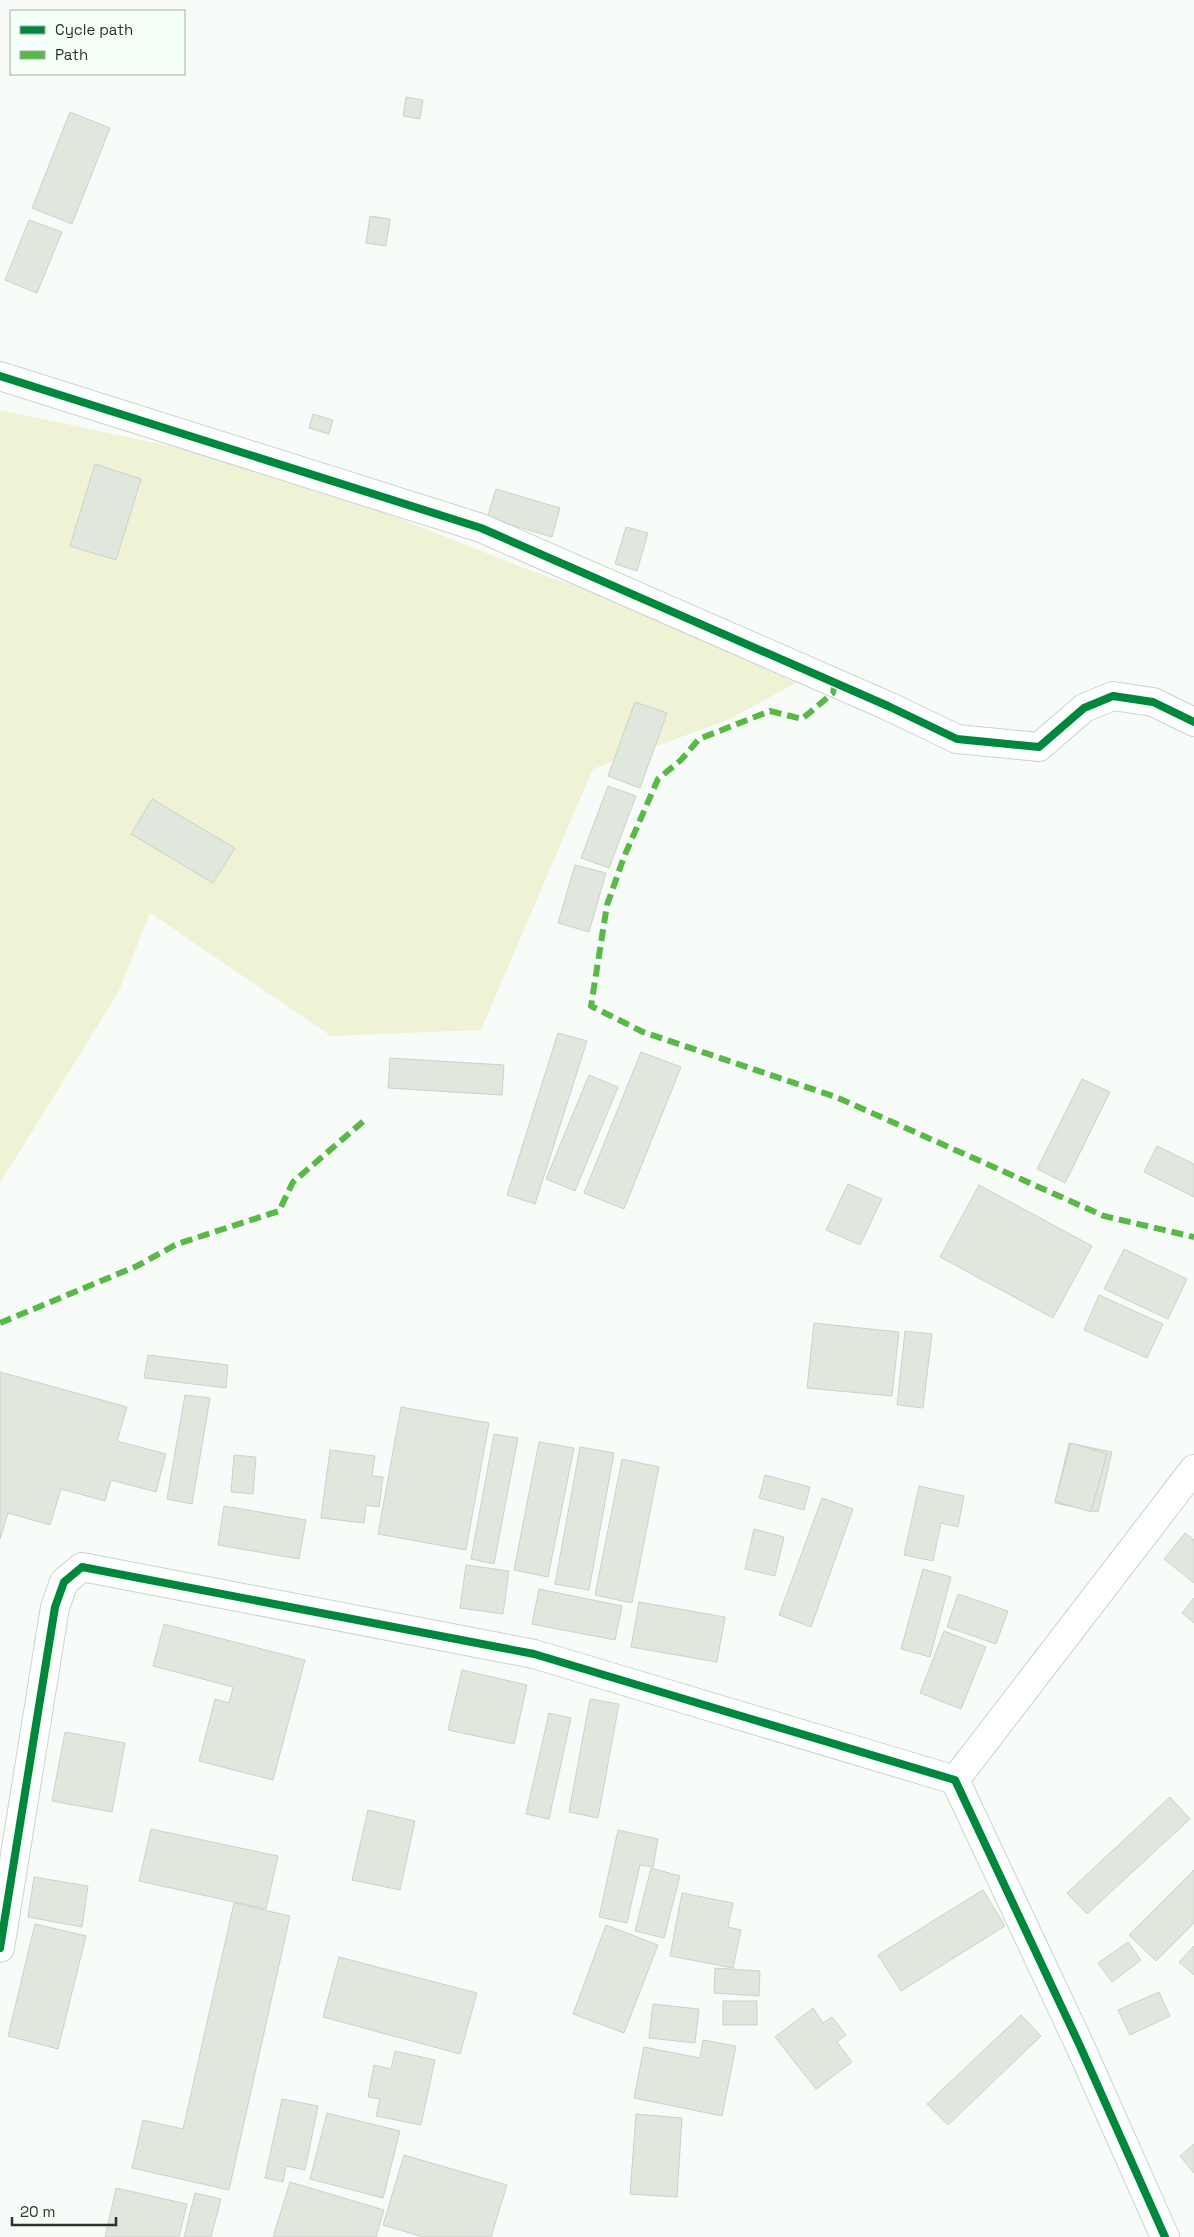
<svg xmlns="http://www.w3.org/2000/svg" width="1194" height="2237" viewBox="0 0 1194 2237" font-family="'Space Grotesk',sans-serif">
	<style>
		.green { fill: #f0f2d6 }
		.building { fill: #e0e8dd; stroke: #ccd1cb }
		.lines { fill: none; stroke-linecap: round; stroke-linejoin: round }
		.minor-casing { stroke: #ccd3cf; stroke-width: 30 }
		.minor { stroke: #fefffe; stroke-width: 28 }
		.quiet { stroke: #58b947; stroke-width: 6; stroke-dasharray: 12 6; stroke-linecap: butt }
		.cycleway-casing { stroke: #f4fff8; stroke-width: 11 }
		.cycleway { stroke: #00873e; stroke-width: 8 }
	</style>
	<rect width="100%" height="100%" fill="#f7fcf9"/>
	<path class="green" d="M 0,410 L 269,467 L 527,569 L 816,672 L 728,720 L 593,769 L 481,1030 L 331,1036 L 150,913 L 118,993 L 0,1183 Z"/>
	<g class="building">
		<path d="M 406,97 L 423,100 L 420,119 L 403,116 Z"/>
		<path d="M 70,112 L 110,128 L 72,224 L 32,208 Z"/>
		<path d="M 370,216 L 390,219 L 386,246 L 366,243 Z"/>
		<path d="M 29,220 L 62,232 L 37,293 L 5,280 Z"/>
		<path d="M 313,414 L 333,420 L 329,434 L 309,428 Z"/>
		<path d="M 95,464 L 141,479 L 116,560 L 70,546 Z"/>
		<path d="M 496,489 L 560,508 L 552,537 L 487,518 Z"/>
		<path d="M 626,527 L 648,533 L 637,571 L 615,564 Z"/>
		<path d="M 635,702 L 667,713 L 640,788 L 608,776 Z"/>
		<path d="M 608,786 L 636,796 L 609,868 L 581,858 Z"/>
		<path d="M 152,799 L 235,848 L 213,883 L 131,834 Z"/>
		<path d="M 575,865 L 606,873 L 589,932 L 558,923 Z"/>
		<path d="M 558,1033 L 587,1041 L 535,1204 L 507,1195 Z"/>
		<path d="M 641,1052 L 681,1067 L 624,1209 L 584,1193 Z"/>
		<path d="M 390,1058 L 504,1065 L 502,1095 L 388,1088 Z"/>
		<path d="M 589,1075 L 618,1087 L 575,1191 L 546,1179 Z"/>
		<path d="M 1082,1079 L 1110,1092 L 1065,1183 L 1037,1169 Z"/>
		<path d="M 1157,1146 L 1194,1164 L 1194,1197 L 1144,1172 Z"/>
		<path d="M 848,1184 L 882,1199 L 860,1245 L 826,1230 Z"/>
		<path d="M 979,1185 L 1092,1246 L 1053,1318 L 940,1257 Z"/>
		<path d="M 1124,1249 L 1187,1279 L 1168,1319 L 1104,1289 Z"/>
		<path d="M 1099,1295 L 1163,1324 L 1147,1358 L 1084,1330 Z"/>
		<path d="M 814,1323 L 899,1332 L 892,1396 L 807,1388 Z"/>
		<path d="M 905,1331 L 932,1334 L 923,1408 L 897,1405 Z"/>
		<path d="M 148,1355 L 228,1365 L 226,1388 L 144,1378 Z"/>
		<path d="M 0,1372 L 127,1407 L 117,1441 L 166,1454 L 156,1492 L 111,1480 L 105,1501 L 61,1489 L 50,1525 L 8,1513 L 0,1539 Z"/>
		<path d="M 185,1395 L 210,1398 L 192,1504 L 167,1499 Z"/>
		<path d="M 401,1407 L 489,1423 L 466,1550 L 378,1534 Z"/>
		<path d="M 494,1434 L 518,1438 L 494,1564 L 471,1559 Z"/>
		<path d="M 539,1442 L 574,1448 L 548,1577 L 514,1570 Z"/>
		<path d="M 1069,1443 L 1112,1452 L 1098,1512 L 1055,1503 Z"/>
		<path d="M 1071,1443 L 1107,1454 L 1091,1512 L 1055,1501 Z"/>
		<path d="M 580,1447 L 614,1453 L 589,1590 L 555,1584 Z"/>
		<path d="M 330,1450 L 375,1456 L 372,1476 L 383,1477 L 379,1507 L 366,1505 L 364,1523 L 321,1518 Z"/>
		<path d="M 234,1455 L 256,1457 L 253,1494 L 231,1492 Z"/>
		<path d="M 622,1459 L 659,1467 L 632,1603 L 595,1595 Z"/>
		<path d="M 765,1475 L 810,1487 L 804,1510 L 759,1498 Z"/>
		<path d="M 919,1486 L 964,1496 L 958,1527 L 941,1523 L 933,1561 L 904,1555 Z"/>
		<path d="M 822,1498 L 853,1509 L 811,1627 L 779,1615 Z"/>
		<path d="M 224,1506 L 306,1520 L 299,1559 L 218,1545 Z"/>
		<path d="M 754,1529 L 784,1537 L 775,1576 L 745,1569 Z"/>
		<path d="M 1185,1533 L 1194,1540 L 1194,1583 L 1164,1559 Z"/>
		<path d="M 466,1565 L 509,1571 L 503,1614 L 460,1608 Z"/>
		<path d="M 923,1569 L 951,1577 L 930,1657 L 901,1649 Z"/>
		<path d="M 539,1589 L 622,1606 L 615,1640 L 532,1624 Z"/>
		<path d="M 958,1594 L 1008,1611 L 996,1644 L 947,1627 Z"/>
		<path d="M 1194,1598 L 1194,1623 L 1182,1613 Z"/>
		<path d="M 639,1602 L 725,1617 L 717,1662 L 631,1647 Z"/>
		<path d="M 164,1624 L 305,1660 L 273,1780 L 199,1761 L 215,1699 L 229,1703 L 233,1687 L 153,1666 Z"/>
		<path d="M 944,1631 L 986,1647 L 961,1709 L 920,1693 Z"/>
		<path d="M 462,1670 L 527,1685 L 514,1744 L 448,1730 Z"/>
		<path d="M 590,1699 L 619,1704 L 598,1818 L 569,1812 Z"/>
		<path d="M 549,1713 L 571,1718 L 549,1819 L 526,1814 Z"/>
		<path d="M 65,1732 L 125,1743 L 112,1812 L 52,1801 Z"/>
		<path d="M 1170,1797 L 1190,1819 L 1087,1914 L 1067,1893 Z"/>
		<path d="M 368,1810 L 415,1821 L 400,1890 L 352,1880 Z"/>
		<path d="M 151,1829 L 278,1856 L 266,1909 L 139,1881 Z"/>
		<path d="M 618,1830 L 658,1839 L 653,1867 L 640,1865 L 627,1923 L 599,1917 Z"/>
		<path d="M 651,1868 L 680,1876 L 664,1938 L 635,1931 Z"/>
		<path d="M 1194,1870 L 1194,1923 L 1156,1961 L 1129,1935 Z"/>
		<path d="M 34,1877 L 88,1886 L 82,1927 L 28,1917 Z"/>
		<path d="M 983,1890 L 1005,1926 L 901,1991 L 878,1955 Z"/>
		<path d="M 682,1893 L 733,1903 L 728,1927 L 741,1930 L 733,1968 L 670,1956 Z"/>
		<path d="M 234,1903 L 290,1916 L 229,2190 L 132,2168 L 143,2120 L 183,2129 Z"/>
		<path d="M 35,1924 L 86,1936 L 58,2049 L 8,2036 Z"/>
		<path d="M 606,1925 L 658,1945 L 624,2033 L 573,2014 Z"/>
		<path d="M 1128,1942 L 1141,1960 L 1112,1982 L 1098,1963 Z"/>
		<path d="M 1194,1946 L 1194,1975 L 1179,1962 Z"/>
		<path d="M 339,1957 L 477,1993 L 460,2054 L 323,2017 Z"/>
		<path d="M 715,1968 L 760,1971 L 759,1996 L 714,1993 Z"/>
		<path d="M 1159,1992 L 1170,2016 L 1130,2035 L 1118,2010 Z"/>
		<rect x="723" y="2001" width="34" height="24"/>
		<path d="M 653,2004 L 699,2009 L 695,2043 L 649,2038 Z"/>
		<path d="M 813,2008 L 823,2023 L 832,2017 L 846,2035 L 837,2042 L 852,2062 L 816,2089 L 775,2037 Z"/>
		<path d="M 1021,2015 L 1041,2036 L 948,2125 L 927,2104 Z"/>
		<path d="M 703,2040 L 736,2046 L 722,2116 L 634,2098 L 644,2047 L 700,2058 Z"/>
		<path d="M 395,2051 L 435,2060 L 421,2125 L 376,2116 L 380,2099 L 368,2097 L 374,2065 L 391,2069 Z"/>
		<path d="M 282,2099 L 318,2106 L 305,2170 L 286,2166 L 283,2182 L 265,2178 Z"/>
		<path d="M 327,2113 L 400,2131 L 383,2198 L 310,2179 Z"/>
		<path d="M 636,2114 L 682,2118 L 677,2197 L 630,2194 Z"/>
		<path d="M 1194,2144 L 1194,2173 L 1180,2156 Z"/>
		<path d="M 404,2155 L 507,2185 L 491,2237 L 423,2237 L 383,2225 Z"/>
		<path d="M 290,2182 L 384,2210 L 376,2237 L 273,2237 Z"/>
		<path d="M 116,2188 L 187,2204 L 179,2237 L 105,2237 Z"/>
		<path d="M 195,2193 L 221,2199 L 211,2237 L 184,2237 Z"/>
	</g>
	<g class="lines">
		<defs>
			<g id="minor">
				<path d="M 0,376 L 481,528 L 888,706 L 957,739 L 1039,747 L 1084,708 L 1113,696 L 1153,702 L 1194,722"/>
				<path d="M 955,1780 L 1194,1469"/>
				<path d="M 0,1948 L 55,1607 L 64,1582 L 82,1567 L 534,1654 L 955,1780 L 1080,2046 L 1165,2237"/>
			</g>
		</defs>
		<use href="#minor" class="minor-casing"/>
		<use href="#minor" class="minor"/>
		<g class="quiet">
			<path d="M 835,683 L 833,693 L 802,719 L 770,711 L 699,739 L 681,760 L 658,779 L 624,857 L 607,905 L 591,1006 L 643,1032 L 836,1097 L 1104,1216 L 1194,1237"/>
			<path d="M 0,1323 L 137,1266 L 177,1244 L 279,1211 L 293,1182 L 366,1119"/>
		</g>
		<defs>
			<g id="cycleway">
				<path d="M 0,376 L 481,528 L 888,706 L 957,739 L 1039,747 L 1084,708 L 1113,696 L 1153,702 L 1194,722"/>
				<path d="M 0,1948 L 55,1607 L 64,1582 L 82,1567 L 534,1654 L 955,1780 L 1080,2046 L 1165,2237"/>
			</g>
		</defs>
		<use href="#cycleway" class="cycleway-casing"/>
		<use href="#cycleway" class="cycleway"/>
	</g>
	<rect x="10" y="10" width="175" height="65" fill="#f4fff8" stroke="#a3aea7"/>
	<rect x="20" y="26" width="25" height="8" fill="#00873e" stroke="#a3aea7"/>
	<text x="55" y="35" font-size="15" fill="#2a342d">Cycle path</text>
	<rect x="20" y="51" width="25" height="8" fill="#58b947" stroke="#a3aea7"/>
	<text x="55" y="60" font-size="15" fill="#2a342d">Path</text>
	<path d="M12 2217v8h104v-8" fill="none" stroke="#2a342d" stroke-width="2.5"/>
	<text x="20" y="2217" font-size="15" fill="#2a342d" stroke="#f4fff8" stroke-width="4" paint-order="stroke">20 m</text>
</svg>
